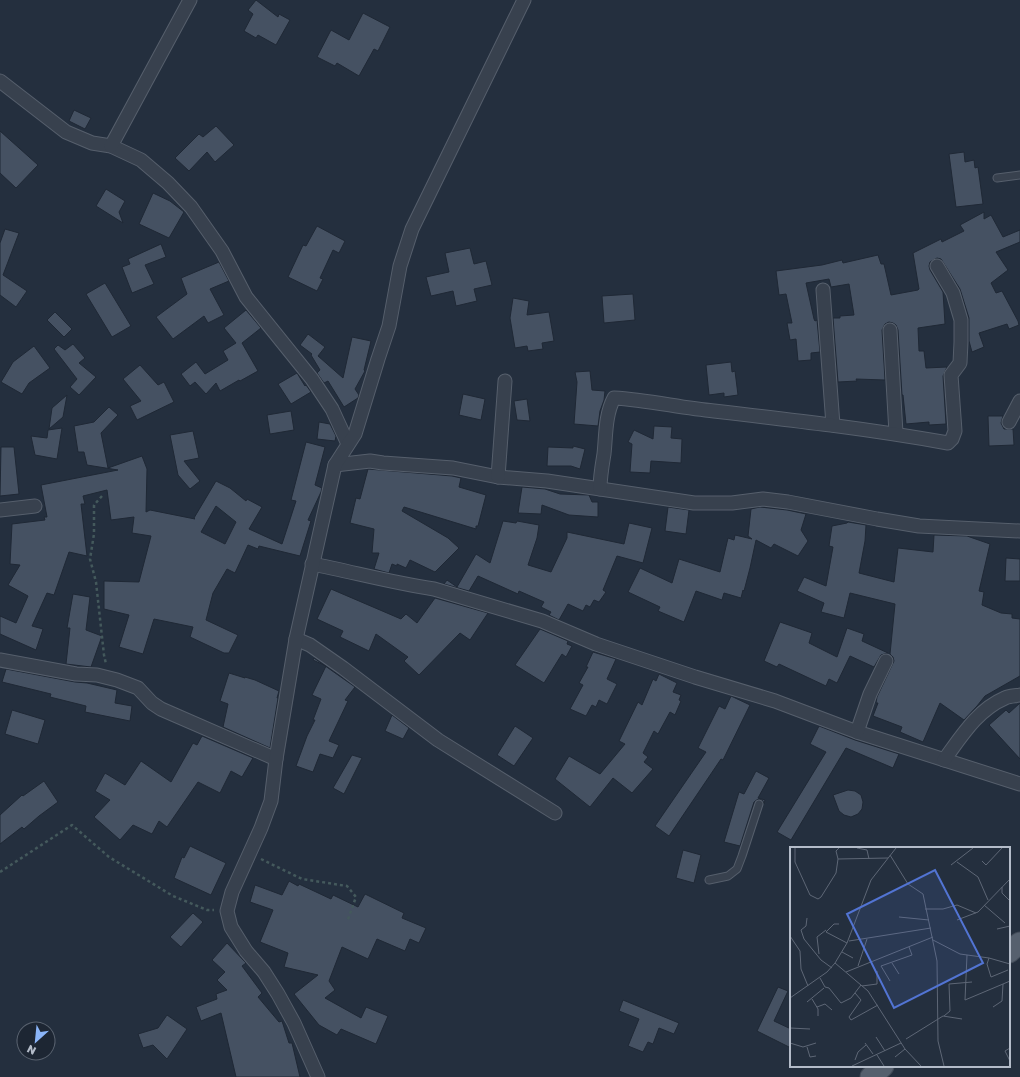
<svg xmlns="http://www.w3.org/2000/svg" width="1020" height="1077" viewBox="0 0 1020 1077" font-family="'Golos Text',sans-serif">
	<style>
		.building { fill: #455162; stroke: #1f2835; fill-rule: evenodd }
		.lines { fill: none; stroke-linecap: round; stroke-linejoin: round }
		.service-casing { stroke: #565f6c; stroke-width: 9 }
		.minor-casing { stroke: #565f6c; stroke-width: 15 }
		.primary-casing { stroke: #414a57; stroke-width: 23 }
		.path { stroke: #44595c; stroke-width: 2.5; stroke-dasharray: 3 3; stroke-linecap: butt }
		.service { stroke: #38414e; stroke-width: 7 }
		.minor { stroke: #38414e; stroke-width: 13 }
		.primary { stroke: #56606e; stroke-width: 21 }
		.inset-road { fill: none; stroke: #5e6776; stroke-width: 1 }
		.view { fill: #5274d3; fill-opacity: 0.15; stroke: #5274d3; stroke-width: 2 }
		.inset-edge { fill: none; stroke: #b4bcc9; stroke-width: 2 }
	</style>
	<rect width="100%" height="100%" fill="#242f3e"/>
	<g class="building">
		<path d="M 256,0 L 278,17 L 279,14 L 290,20 L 276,45 L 258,35 L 256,38 L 244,31 L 253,14 L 248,10 Z"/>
		<path d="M 363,13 L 390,27 L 378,51 L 374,49 L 359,76 L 337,63 L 335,66 L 317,57 L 331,30 L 349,40 Z"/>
		<path d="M 74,110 L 91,118 L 85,129 L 69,121 Z"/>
		<path d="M 216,126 L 234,145 L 215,162 L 207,152 L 189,171 L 175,158 L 199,134 L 203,137 Z"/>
		<path d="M 0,131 L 38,165 L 16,188 L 0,173 Z"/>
		<path d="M 964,152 L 965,162 L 974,160 L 975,168 L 978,167 L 983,204 L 956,207 L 949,154 Z"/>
		<path d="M 106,189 L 125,201 L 119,212 L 123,223 L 96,206 Z"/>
		<path d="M 153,193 L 170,201 L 184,212 L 169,238 L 139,224 Z"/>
		<path d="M 984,212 L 984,219 L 991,215 L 1003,237 L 1020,230 L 1020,242 L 996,252 L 1008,270 L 991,283 L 996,293 L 1002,291 L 1018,321 L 1019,325 L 1009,329 L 1007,324 L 979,333 L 984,347 L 972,352 L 969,341 L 969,318 L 960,289 L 941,259 L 937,258 L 930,262 L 929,266 L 930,270 L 943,292 L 945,324 L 918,328 L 919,351 L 924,351 L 926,368 L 947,367 L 943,376 L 946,424 L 929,425 L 929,422 L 906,424 L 903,395 L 902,395 L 898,330 L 896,325 L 893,323 L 889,322 L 885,324 L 882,330 L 885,380 L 856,379 L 857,381 L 838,382 L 833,318 L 840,318 L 840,316 L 854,315 L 849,284 L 831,287 L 829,279 L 806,283 L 814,319 L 815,321 L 817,320 L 820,352 L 811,353 L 811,360 L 798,361 L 796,339 L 790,340 L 787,323 L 792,323 L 786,294 L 779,295 L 776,271 L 822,265 L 842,260 L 843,263 L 878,255 L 881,264 L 884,264 L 891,295 L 918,290 L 919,289 L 913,253 L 941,239 L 942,242 L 964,231 L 960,225 Z"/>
		<path d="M 317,226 L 345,241 L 339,253 L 333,250 L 320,278 L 323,279 L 317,291 L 288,277 L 303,245 L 306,246 Z"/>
		<path d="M 5,229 L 19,233 L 3,275 L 27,291 L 16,307 L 0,295 L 0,243 Z"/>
		<path d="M 161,244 L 166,257 L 145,265 L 154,284 L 132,293 L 122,267 L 130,264 L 128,259 Z"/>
		<path d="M 470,248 L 474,264 L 486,261 L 492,285 L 474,289 L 477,301 L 456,306 L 453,291 L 431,296 L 426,277 L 449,272 L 445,253 Z"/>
		<path d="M 219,262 L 229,281 L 210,289 L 224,315 L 208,323 L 204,316 L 173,339 L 156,317 L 187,294 L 181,278 Z"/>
		<path d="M 105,283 L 131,326 L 112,337 L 86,294 Z"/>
		<path d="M 633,294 L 635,320 L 604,323 L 602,296 Z"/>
		<path d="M 513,298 L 529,301 L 527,315 L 549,312 L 554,341 L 542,343 L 543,349 L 528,351 L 527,346 L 515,348 L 510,318 Z"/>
		<path d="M 246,310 L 261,328 L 242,343 L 258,371 L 240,381 L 239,380 L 220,391 L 216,383 L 206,394 L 195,382 L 190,386 L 181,374 L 196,362 L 205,374 L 228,360 L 223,351 L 236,343 L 224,328 Z"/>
		<path d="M 55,312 L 72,329 L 64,337 L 47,320 Z"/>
		<path d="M 308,334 L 325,347 L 318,356 L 343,378 L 352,337 L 371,341 L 364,370 L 365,371 L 355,389 L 359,395 L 358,398 L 344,407 L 328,381 L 324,383 L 317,373 L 320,370 L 311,355 L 312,354 L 300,345 Z"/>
		<path d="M 73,344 L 85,358 L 79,363 L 96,377 L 79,395 L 70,387 L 77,379 L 54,349 L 58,345 L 65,350 Z"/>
		<path d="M 34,346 L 50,368 L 29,383 L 22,394 L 1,382 L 13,362 Z"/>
		<path d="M 731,362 L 732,372 L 735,371 L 738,395 L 724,397 L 724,393 L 709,395 L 706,365 Z"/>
		<path d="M 140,365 L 158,385 L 164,382 L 174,402 L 137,420 L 130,406 L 141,401 L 123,379 Z"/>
		<path d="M 590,371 L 592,390 L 605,391 L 604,400 L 600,411 L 598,426 L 574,424 L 577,382 L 575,372 Z"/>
		<path d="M 297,373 L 305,386 L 306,385 L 311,392 L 291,404 L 278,384 Z"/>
		<path d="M 463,394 L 485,399 L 481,420 L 459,415 Z"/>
		<path d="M 67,395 L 63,417 L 49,429 L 52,408 Z"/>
		<path d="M 527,399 L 530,421 L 517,420 L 514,401 Z"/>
		<path d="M 109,407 L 118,415 L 101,433 L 108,468 L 142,456 L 147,469 L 146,512 L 150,510 L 195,519 L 194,518 L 216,481 L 230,488 L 246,501 L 247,499 L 262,507 L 249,529 L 282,544 L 296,501 L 291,500 L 306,442 L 325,447 L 315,485 L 322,488 L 321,492 L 308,520 L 311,521 L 300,556 L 259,546 L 258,549 L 248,545 L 235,573 L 227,569 L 213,593 L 206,620 L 238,635 L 229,653 L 224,653 L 190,637 L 193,627 L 154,619 L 143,654 L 119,647 L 129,615 L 104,609 L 104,581 L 139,582 L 151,536 L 132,533 L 134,517 L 111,520 L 107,490 L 83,496 L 85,504 L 81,504 L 87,556 L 69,552 L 54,595 L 47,593 L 32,626 L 43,629 L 36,650 L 0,634 L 0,616 L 16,623 L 28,596 L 8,585 L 20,565 L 10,564 L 12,524 L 45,520 L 44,517 L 47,517 L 41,485 L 118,470 L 87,465 L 84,452 L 78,452 L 74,426 L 94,422 ZM 216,506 L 236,522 L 225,544 L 201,532 Z"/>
		<path d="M 291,411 L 294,430 L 270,434 L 267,415 Z"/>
		<path d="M 988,416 L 1003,416 L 1001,423 L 1004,429 L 1013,429 L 1014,445 L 989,446 Z"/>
		<path d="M 319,422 L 330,424 L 336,436 L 335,441 L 317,439 Z"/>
		<path d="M 654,426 L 672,427 L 671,438 L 682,439 L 681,463 L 651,461 L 650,473 L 630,472 L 632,444 L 628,442 L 634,430 L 653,439 Z"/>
		<path d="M 62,428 L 57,459 L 35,455 L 31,436 L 47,438 L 48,430 Z"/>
		<path d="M 193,431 L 199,458 L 184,461 L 200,481 L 190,489 L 178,475 L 170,435 Z"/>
		<path d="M 573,446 L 585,449 L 580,469 L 571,466 L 547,466 L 548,447 L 573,448 Z"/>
		<path d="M 1,447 L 14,447 L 19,494 L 0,496 Z"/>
		<path d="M 368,469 L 452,476 L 461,478 L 459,487 L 486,495 L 478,526 L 476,526 L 476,529 L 404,507 L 402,511 L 448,538 L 459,548 L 435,572 L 410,560 L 406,568 L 397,564 L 397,566 L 392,564 L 389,573 L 374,569 L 379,553 L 372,553 L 374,529 L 350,523 L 356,498 L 360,499 Z"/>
		<path d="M 522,487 L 545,489 L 560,494 L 589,495 L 592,502 L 598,502 L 598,517 L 569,515 L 542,505 L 541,514 L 518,513 Z"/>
		<path d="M 668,507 L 689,510 L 686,534 L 665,531 Z"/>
		<path d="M 760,507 L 787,510 L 806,514 L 801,530 L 808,541 L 798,556 L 774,544 L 771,548 L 756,540 L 750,568 L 744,591 L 743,590 L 741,598 L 724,593 L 722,600 L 696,591 L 684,622 L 658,611 L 660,607 L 628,592 L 640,568 L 672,583 L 679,559 L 720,572 L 728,538 L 734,540 L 735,535 L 752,539 L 748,536 L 751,509 Z"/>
		<path d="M 503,521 L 516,523 L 517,521 L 539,525 L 537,538 L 528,565 L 551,572 L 567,538 L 567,532 L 624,544 L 629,523 L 652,528 L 643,563 L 617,556 L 603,590 L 606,592 L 599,602 L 594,600 L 590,607 L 586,605 L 583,611 L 568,604 L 559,620 L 549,615 L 551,612 L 541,607 L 544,602 L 519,591 L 518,594 L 478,576 L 469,591 L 444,584 L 447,580 L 457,587 L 476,554 L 490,563 Z"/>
		<path d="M 848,522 L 866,525 L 865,541 L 859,573 L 894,582 L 898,548 L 933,552 L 934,535 L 967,536 L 990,544 L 979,591 L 984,592 L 982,605 L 1001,613 L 1012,614 L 1012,618 L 1020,619 L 1020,676 L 985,696 L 977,706 L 964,720 L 940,703 L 923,742 L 900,732 L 902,727 L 873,716 L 878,703 L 876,703 L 877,697 L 894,661 L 893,657 L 890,654 L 895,604 L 850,593 L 844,618 L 821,612 L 824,603 L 797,591 L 804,577 L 826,586 L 833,547 L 829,546 L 832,526 L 847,523 Z"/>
		<path d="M 1006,558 L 1020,559 L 1020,581 L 1005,581 Z"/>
		<path d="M 331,589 L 401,619 L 406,614 L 417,623 L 435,598 L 488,613 L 470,640 L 460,633 L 419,675 L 404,661 L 408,657 L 376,634 L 369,651 L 340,637 L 343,631 L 317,619 Z"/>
		<path d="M 73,594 L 90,597 L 86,630 L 102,636 L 91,667 L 66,664 L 70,628 L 67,628 Z"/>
		<path d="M 780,622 L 812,633 L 809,643 L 837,657 L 847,628 L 864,634 L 862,641 L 888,653 L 881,655 L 874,667 L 850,656 L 837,683 L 829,679 L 826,686 L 779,664 L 777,667 L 764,661 Z"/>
		<path d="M 540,629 L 568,641 L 567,644 L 572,646 L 566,657 L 562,654 L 544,683 L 515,665 Z"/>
		<path d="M 593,652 L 616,659 L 607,679 L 617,684 L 607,704 L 599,700 L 596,707 L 592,705 L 586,716 L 570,709 L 583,685 L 579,683 L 588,667 L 586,667 Z"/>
		<path d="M 314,658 L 355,687 L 345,700 L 348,701 L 329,741 L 339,745 L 333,758 L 320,754 L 313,772 L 296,766 L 307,736 L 315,720 L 313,720 L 321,699 L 312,695 L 326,666 L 313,660 Z"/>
		<path d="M 6,669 L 75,682 L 87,683 L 117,690 L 115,703 L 132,706 L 130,721 L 85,712 L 86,706 L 50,697 L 51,694 L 2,682 Z"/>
		<path d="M 229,673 L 245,678 L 245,677 L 255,680 L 279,691 L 277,698 L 278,698 L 270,748 L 223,727 L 228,704 L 220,701 Z"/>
		<path d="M 659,674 L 677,683 L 673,692 L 681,695 L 679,700 L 681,701 L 675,715 L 670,712 L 658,734 L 654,731 L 643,753 L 648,757 L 644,762 L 653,769 L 632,793 L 613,778 L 590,807 L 555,779 L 569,756 L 600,774 L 625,744 L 619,741 L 638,702 L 642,705 L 653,679 L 656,681 Z"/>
		<path d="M 731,696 L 750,705 L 723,760 L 721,759 L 669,836 L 655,826 L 706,752 L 698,748 L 719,706 L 725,709 Z"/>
		<path d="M 1020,703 L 1020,759 L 989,725 L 1006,710 L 1009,713 Z"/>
		<path d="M 12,710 L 45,720 L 38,744 L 5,734 Z"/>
		<path d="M 392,715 L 409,728 L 403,739 L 385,731 Z"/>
		<path d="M 515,726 L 533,738 L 514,766 L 497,755 Z"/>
		<path d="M 819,726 L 855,740 L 899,754 L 893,768 L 846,748 L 791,840 L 777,832 L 826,752 L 810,744 Z"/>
		<path d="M 202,736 L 253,758 L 242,777 L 231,771 L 220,793 L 198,782 L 167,827 L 159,821 L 152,834 L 133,825 L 120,840 L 94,817 L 110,800 L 95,791 L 105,773 L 125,785 L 141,761 L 171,782 L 193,743 L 197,745 Z"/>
		<path d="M 352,755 L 362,758 L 344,794 L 333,788 Z"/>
		<path d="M 756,771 L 769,778 L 758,798 L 765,800 L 764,804 L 763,801 L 760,799 L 758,799 L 754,802 L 740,846 L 724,842 L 739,792 L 744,794 Z"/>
		<path d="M 44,781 L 58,802 L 39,816 L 24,829 L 22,827 L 0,844 L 0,815 L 22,795 L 23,796 Z"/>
		<path d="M 848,790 L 855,791 L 861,795 L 863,802 L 862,809 L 858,814 L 851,817 L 844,815 L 839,811 L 833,795 Z"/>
		<path d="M 190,846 L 226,863 L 211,895 L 174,878 L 182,857 L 184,858 Z"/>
		<path d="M 683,850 L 701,855 L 694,883 L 676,878 Z"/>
		<path d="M 289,881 L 298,886 L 299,884 L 331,899 L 333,895 L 358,907 L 365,894 L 404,913 L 402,918 L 426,928 L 419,943 L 410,939 L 405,951 L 377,939 L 368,959 L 342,947 L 329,981 L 335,990 L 325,998 L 361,1018 L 366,1007 L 388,1016 L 376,1044 L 341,1029 L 337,1035 L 319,1025 L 294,994 L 318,975 L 284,967 L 288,953 L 260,942 L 273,910 L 250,902 L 255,885 L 282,895 Z"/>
		<path d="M 193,913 L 203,922 L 181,947 L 170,937 Z"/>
		<path d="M 227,943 L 246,963 L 242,966 L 262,993 L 258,997 L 279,1022 L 282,1021 L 289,1043 L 292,1043 L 300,1077 L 236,1077 L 221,1013 L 201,1021 L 196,1007 L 217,999 L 216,994 L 227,990 L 217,980 L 225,972 L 212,960 Z"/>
		<path d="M 778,987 L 788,991 L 774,1021 L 791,1029 L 791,1048 L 757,1031 Z"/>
		<path d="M 623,1000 L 679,1023 L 674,1034 L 659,1028 L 653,1044 L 648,1042 L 643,1052 L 628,1046 L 639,1019 L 619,1011 Z"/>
		<path d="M 167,1015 L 187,1029 L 167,1059 L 153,1045 L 143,1048 L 138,1034 L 158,1028 Z"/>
	</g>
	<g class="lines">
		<defs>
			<g id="service">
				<path d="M 997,178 L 1020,175"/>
				<path d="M 709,880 L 728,876 L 737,869 L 742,856 L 759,804"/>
			</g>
			<g id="minor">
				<path d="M 0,81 L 66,132 L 92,143 L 111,146 L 141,160 L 168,183 L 191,207 L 222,251 L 246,297 L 312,379 L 332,409 L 348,444"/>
				<path d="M 111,146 L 190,0"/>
				<path d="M 823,290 L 833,425"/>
				<path d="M 890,330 L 896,433"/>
				<path d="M 1009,422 L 1020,401"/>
				<path d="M 335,465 L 370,461 L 383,463 L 453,468 L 498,477 L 547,481 L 694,503 L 732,503 L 763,499 L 788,502 L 877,519 L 919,526 L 1020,531"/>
				<path d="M 498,477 L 505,381"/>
				<path d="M 600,489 C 600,477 602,466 604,454 C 606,436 605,415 614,398 C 648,400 681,408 714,411 C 792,420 870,429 948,443 L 952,439 L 955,431 L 951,375 L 960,363 L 961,342 L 961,320 L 953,293 L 937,266"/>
				<path d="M 0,510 L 35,506"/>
				<path d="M 312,564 C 353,572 393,583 434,589 L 542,621 L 596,644 L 695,677 L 775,701 L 857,732 L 1020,784"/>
				<path d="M 296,639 L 310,645 L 343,668 L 438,740 L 555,813"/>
				<path d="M 0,660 L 76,674 L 97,675 L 117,680 L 138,688 L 152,703 L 161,709 L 276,759"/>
				<path d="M 857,732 L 870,694 L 886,661"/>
				<path d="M 944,760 C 961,737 977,710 1005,698 C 1009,696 1015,696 1020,695"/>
				<path d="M 318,1077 L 294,1023 L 278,994 L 264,972 L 246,951 L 231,927 L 227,911 L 232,892 L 261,828 L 271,801 L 276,759 L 296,639 L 335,465 L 355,434 L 378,359 L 389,326 L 400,266 L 412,229 L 524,0"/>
			</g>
			<g id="primary">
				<path d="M 1009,952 L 1020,943"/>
				<path d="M 871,1077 L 883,1066"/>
			</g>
		</defs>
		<use href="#service" class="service-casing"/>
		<use href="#minor" class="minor-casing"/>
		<use href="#primary" class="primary-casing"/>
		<g class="path">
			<path d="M 102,496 L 94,505 L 94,534 L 90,559 L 96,582 L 104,655 L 106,664"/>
			<path d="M 261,859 L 302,879 L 347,886 L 356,897 L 347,922"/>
			<path d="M 0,872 L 72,825 L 109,857 L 173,896 L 207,910 L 214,910"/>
		</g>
		<use href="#service" class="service"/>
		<use href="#minor" class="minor"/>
		<use href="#primary" class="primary"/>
	</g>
	<g transform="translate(790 847)">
		<rect width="220" height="220" fill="#242f3e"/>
		<path class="inset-road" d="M 5,1 L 5,15 L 20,48 L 28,52 L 31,50 L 46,26 L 48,12 L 98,11M 67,1 L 77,3 L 79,12M 100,8 L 118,37 L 133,47 L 147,114 L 148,194 L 154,219M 48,12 L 46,4 L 49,1M 192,14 L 196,18 L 212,1M 167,15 L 188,30 L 198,53M 161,18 L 183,1M 212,40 L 212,46 L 220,54M 194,58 L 215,76M 135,62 L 153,62 L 167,58 L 186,66M 109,70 L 139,73M 17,71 L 16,79 L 11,83 L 14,92 L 31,113 L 42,121M 167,73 L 188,65 L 220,32M 49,77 L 44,77 L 36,85 L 57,96M 207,82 L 220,79M 0,89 L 10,104 L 11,122 L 18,139M 143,93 L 170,107 L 199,111 L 220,117M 59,94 L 141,81M 52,105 L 63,111M 29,107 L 27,90 L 36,83M 177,108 L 175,153 L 213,137M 199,111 L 197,117 L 201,130 L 218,123M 45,116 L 78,144 L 115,202 L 131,219M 102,116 L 109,127M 68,119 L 77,92M 56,125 L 143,90M 30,131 L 35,140 L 39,141 L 51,156 L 61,151 L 71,138M 100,134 L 91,119 L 122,108 L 119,100M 72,139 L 87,137 L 87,124M 65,146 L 71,153 L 59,170 L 61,173 L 88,158M 0,151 L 37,125 L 45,116 L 57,96 L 81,33 L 106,1M 22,152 L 28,162 L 28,169M 17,155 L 34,141M 27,160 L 35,157 L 42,163M 203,160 L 212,154 L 213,137 L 220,134M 154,169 L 160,164 L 159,137 L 182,135M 0,181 L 20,182M 86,190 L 95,204M 116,192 L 153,169 L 172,172M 0,196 L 13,200 L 26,196M 75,196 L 83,207M 17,200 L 20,210 L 26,209M 220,201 L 215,204 L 220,214M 87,208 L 94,219M 105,210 L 115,202M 65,213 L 68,205 L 76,198M 62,219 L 111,196"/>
		<path class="view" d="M 145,23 L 193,116 L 104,161 L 57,67 Z"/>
		<rect width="220" height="220" class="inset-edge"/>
	</g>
	<g transform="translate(36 1041) rotate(207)"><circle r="19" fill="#1d2633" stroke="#59626f"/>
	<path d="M0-3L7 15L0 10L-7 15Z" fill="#8ab4f8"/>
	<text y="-6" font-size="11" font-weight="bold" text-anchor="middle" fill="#b4bcc9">N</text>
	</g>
</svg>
